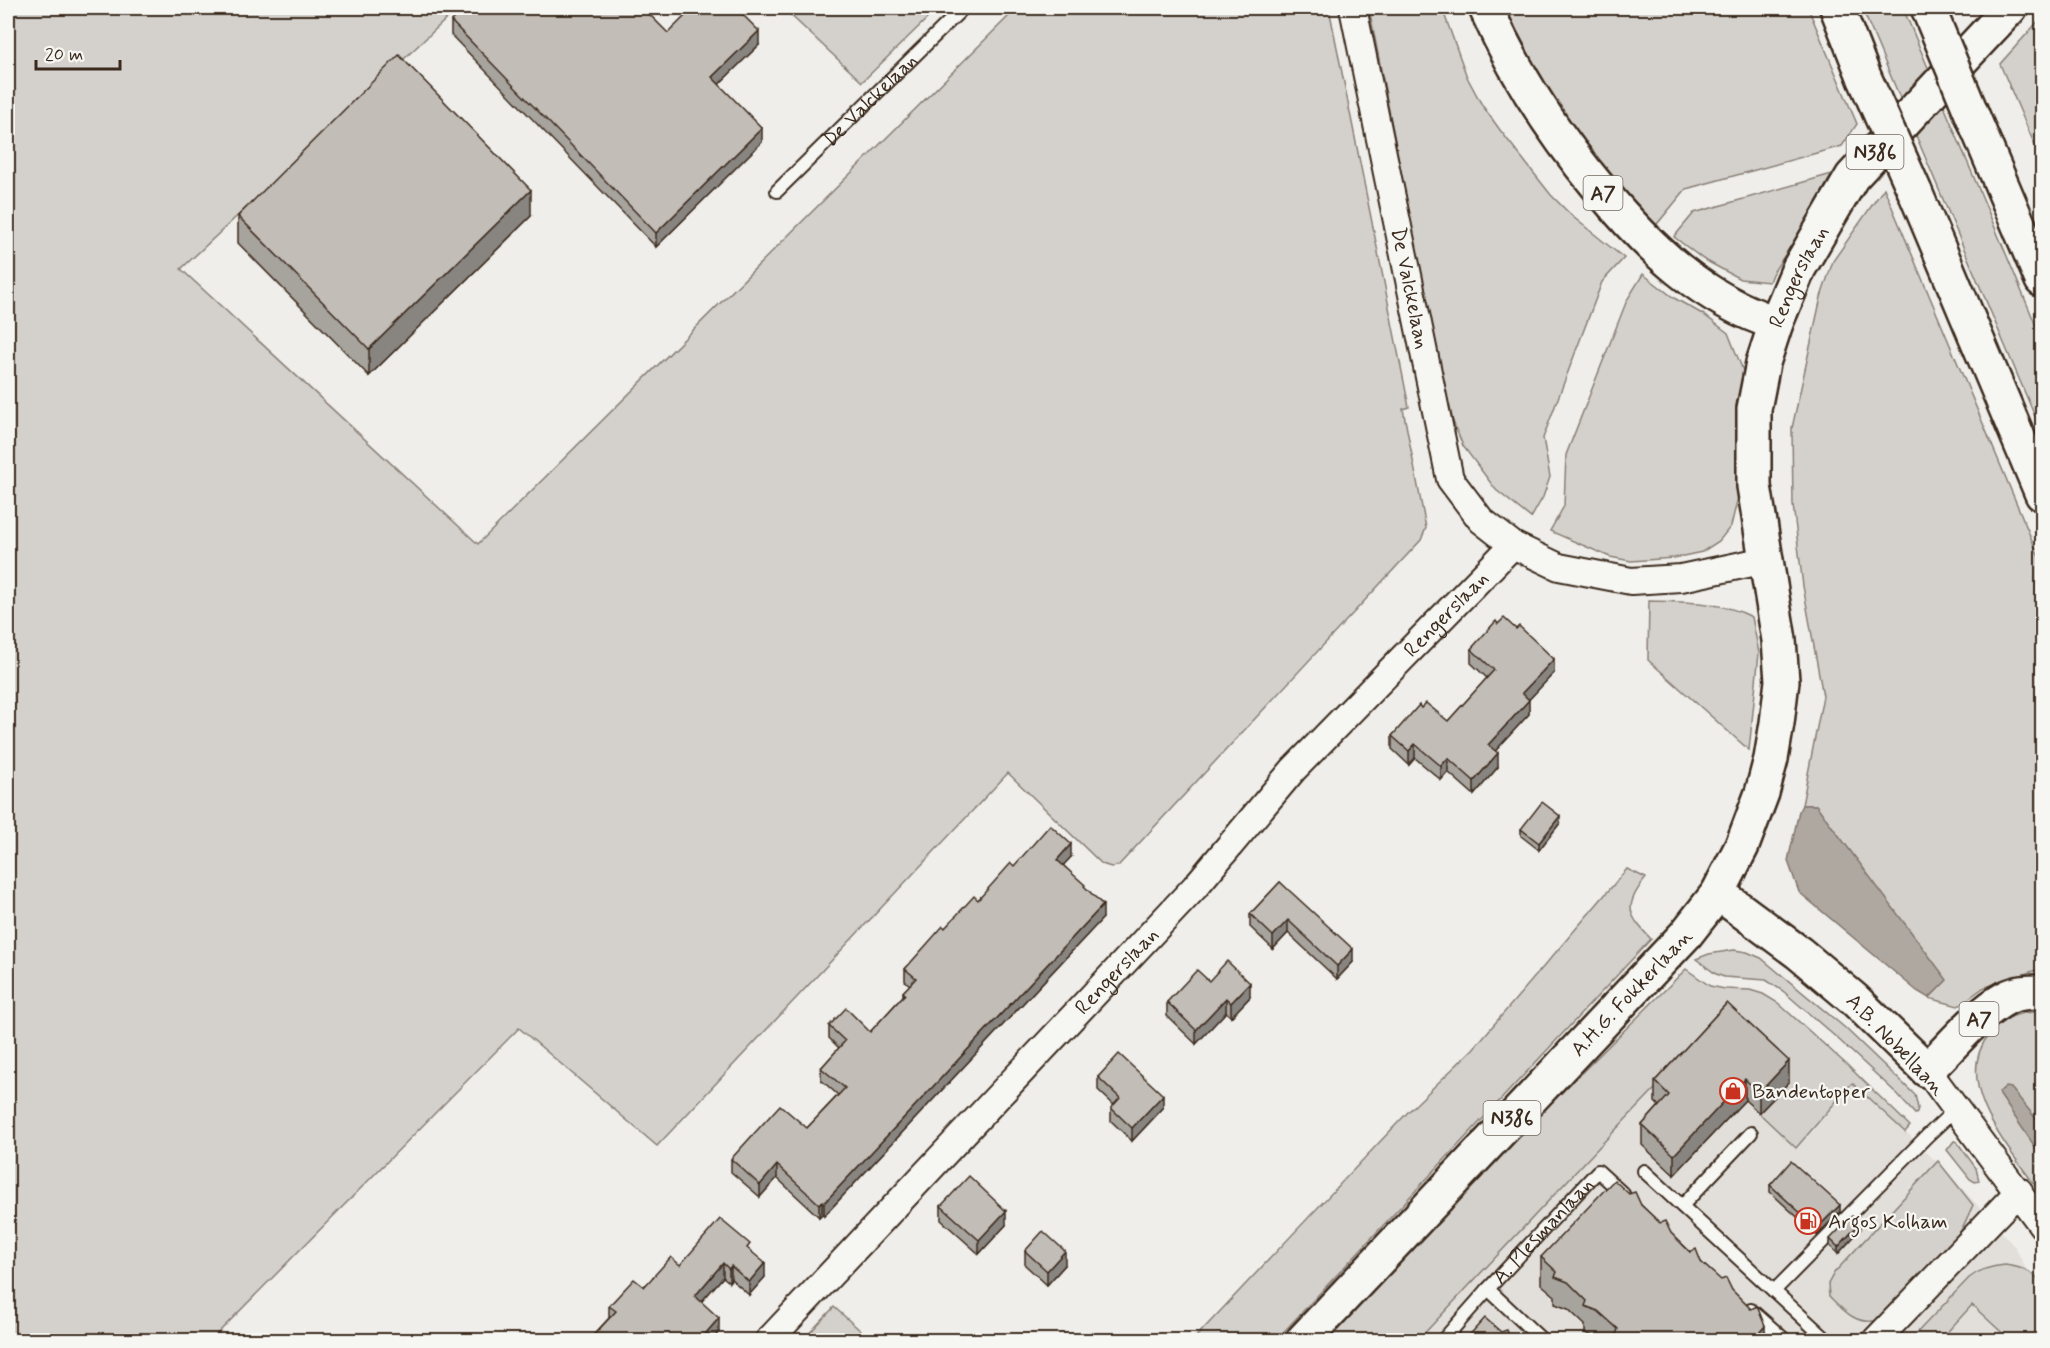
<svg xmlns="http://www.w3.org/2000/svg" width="2050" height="1348" viewBox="0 0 2050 1348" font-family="Mynerve,sans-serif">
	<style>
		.built { fill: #e2dfdb }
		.green { fill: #d4d1cc; stroke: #887e75; stroke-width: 1.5 }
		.water { fill: #afa8a1; stroke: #81766d; stroke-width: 1.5 }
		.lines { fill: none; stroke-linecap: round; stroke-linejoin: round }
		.service-casing { stroke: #3b2a1e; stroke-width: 16 }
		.minor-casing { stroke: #3b2a1e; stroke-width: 30 }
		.primary-casing { stroke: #3b2a1e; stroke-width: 38 }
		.motorway-casing { stroke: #3b2a1e; stroke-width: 38 }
		.service { stroke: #f6f6f2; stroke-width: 12 }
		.minor { stroke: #f6f6f2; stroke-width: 26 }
		.primary { stroke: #f6f6f2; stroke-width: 33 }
		.motorway { stroke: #f6f6f2; stroke-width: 33 }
		.motorway-bridge-casing { stroke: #3b2a1e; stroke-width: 38; stroke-linecap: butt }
		.motorway-bridge { stroke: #f6f6f2; stroke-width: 33 }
		.wall { fill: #a7a39d; stroke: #3b2a1e; stroke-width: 1.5 }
		.shaded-wall { fill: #888480; stroke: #3b2a1e; stroke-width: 1.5 }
		.building { fill: #c2bdb7; stroke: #3b2a1e; stroke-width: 1.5 }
		.labels { text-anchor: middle; stroke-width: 4.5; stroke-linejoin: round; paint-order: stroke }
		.shield { fill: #f6f6f2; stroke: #73675e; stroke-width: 1.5 }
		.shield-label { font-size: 20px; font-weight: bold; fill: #3b2a1e }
		.street-label { font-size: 21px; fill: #3b2a1e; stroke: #f6f6f2 }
		.poi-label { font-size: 21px; fill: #3b2a1e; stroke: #f6f6f2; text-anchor: start }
	</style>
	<rect width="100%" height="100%" fill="#efeeea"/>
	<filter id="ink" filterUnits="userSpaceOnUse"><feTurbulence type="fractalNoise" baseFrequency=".0167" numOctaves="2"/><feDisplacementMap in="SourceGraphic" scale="12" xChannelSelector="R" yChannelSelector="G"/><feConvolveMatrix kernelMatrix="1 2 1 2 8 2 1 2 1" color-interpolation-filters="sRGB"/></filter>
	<g filter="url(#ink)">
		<path class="built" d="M 1735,994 L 1782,1010 L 1950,1175 L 2015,1247 L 2042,1301 L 2042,1340 L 1404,1340 Z"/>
		<g class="green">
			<path d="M 8,8 L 458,8 L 181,269 L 478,544 L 1017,8 L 1329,8 L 1409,407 L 1403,409 L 1426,528 L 1421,540 L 1118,866 L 1111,867 L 1102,864 L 1008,773 L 657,1146 L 519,1028 L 211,1340 L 8,1340 Z"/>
			<path d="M 783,8 L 938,8 L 862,82 Z"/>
			<path d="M 1369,8 L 1442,8 L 1467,77 L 1482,105 L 1500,130 L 1551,195 L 1573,217 L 1624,258 L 1602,282 L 1543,438 L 1550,477 L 1543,497 L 1531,518 L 1496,490 L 1463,446 L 1447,407 Z"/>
			<path d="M 1492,8 L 1808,8 L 1857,124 L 1842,146 L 1686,189 L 1648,235 L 1639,225 Z"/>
			<path d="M 1862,8 L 1903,8 L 2042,340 L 2042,433 Z"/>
			<path d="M 2042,17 L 2042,162 L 2000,64 Z"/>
			<path d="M 1832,174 L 1797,237 L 1772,274 L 1769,282 L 1740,279 L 1703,259 L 1674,237 L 1694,213 Z"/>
			<path d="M 1884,188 L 2042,564 L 2042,968 L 1983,988 L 1958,1006 L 1929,998 L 1946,981 L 1816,805 L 1802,805 L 1823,696 L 1803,586 L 1793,505 L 1792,428 L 1821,297 L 1833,261 Z"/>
			<path d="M 1643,274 L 1674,298 L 1704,315 L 1728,333 L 1744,373 L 1738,416 L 1738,497 L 1731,526 L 1719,541 L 1702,552 L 1674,558 L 1631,561 L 1610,557 L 1550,531 L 1564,506 L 1566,455 L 1627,300 Z"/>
			<path d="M 1649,601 C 1683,602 1721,601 1752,617 L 1759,653 L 1749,750 L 1648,660 Z"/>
			<path d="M 1627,869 L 1646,878 C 1623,906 1628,915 1651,939 L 1276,1340 L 1193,1340 L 1408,1112 L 1473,1049 Z"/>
			<path d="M 1734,950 L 1747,952 L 1761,958 L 1844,1027 L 1915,1095 L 1918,1108 L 1917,1113 L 1915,1114 L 1893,1090 L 1838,1039 L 1783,991 L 1766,980 L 1724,977 L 1716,974 L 1696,959 L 1709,954 Z"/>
			<path d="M 1686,969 L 1710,986 L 1725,989 L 1750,990 L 1763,994 L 1778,1003 L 1846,1064 L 1910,1126 L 1905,1132 L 1852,1083 L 1796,1148 L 1759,1113 L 1789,1082 L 1722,1019 L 1599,1147 L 1418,1340 L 1324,1340 L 1512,1142 Z"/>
			<path d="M 2042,1012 L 2042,1126 L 2011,1089 L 2000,1095 L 2042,1157 L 2042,1195 C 2014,1154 1948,1085 1990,1033 C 2003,1017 2022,1011 2042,1012 Z"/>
			<path d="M 1954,1141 L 1957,1142 L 1976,1168 L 1979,1181 L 1975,1182 L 1970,1179 L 1947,1150 Z"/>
			<path d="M 1938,1161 L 1973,1205 L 1959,1235 L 1878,1320 C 1856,1326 1843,1310 1829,1296 L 1828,1284 L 1834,1273 Z"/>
			<path d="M 2005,1265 C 2021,1267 2031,1271 2042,1282 L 2042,1340 L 2010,1340 L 1972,1305 L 1940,1340 L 1910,1340 L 1969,1278 C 1980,1269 1991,1266 2005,1265 Z"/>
			<path d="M 834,1307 L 871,1340 L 803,1340 Z"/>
		</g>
		<g class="water">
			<path d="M 1802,805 L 1816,805 L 1947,980 L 1929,998 L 1917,991 L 1799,892 L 1788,861 L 1799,811 Z"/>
			<path d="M 2006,1087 L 2011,1088 L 2042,1126 L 2042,1157 L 2000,1095 L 1999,1092 Z"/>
		</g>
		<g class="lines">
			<defs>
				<g id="service">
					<path id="s1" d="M 777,191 L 963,8"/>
					<path d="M 1644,1171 L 1827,1340"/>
					<path d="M 1682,1206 L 1751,1133"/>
					<path d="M 1488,1289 L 1542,1340"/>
					<path d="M 1774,1291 L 1927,1136 L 1957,1108"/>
					<path d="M 1751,1310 L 1785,1340"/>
					<path id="s2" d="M 1443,1340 L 1488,1289 L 1598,1171 L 1623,1194"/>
				</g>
				<g id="minor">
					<path id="s3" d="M 1353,8 L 1450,479 L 1481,520 L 1513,545 L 1559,567 L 1631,581 L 1681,578 L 1766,560"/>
					<path d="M 1927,1070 L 2042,1225"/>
					<path id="s4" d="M 769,1340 L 1195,887 L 1293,770 L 1513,545"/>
					<path d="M 1876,1340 L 2019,1191"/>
				</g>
				<g id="primary">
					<path d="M 1718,893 L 1799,953 L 1855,1000 L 1927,1070"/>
					<path id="s5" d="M 1303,1340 L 1686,934 L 1718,893 L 1742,846 L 1762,793 L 1771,759 L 1777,723 L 1782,681 L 1779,640 L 1754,486 L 1754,409 L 1763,363 L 1776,323 L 1799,268 L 1852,177 L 2010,8"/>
				</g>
				<g id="motorway">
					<path d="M 1486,8 C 1515,74 1553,133 1600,189 C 1648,247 1702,300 1776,323"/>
					<path d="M 1837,8 L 1865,79"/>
					<path d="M 1978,129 L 2042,280"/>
					<path d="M 1915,192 L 2042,494"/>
					<path d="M 1927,1070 C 1951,1047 1977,1014 2006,998 C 2017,992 2030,992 2042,992"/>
				</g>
			</defs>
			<use href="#service" class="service-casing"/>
			<use href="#minor" class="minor-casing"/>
			<use href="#primary" class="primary-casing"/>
			<use href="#motorway" class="motorway-casing"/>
			<use href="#service" class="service"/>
			<use href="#minor" class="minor"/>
			<use href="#primary" class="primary"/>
			<use href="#motorway" class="motorway"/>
			<defs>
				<g id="motorway-bridge">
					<path d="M 1928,8 L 1978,129"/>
					<path d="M 1865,79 L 1915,192"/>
				</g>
			</defs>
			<use href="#motorway-bridge" class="motorway-bridge-casing"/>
			<use href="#motorway-bridge" class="motorway-bridge"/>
		</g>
		<g class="wall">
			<path d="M 451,21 L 668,33 L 759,45 L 719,84 L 762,142 L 656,247 L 451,35 Z"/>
			<path d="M 238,216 L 531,216 L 369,376 L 238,243 Z"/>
			<path d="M 1471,649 L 1554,673 L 1528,700 L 1529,714 L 1495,751 L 1498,767 L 1474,795 L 1448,772 L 1441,780 L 1415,758 L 1409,765 L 1392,749 L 1392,736 L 1421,708 L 1448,721 L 1487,678 L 1471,663 Z"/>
			<path d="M 1560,823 L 1539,850 L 1521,836 L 1521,829 Z"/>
			<path d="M 1071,857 L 1063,865 L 1085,888 L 1103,918 L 824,1216 L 822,1214 L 819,1217 L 777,1178 L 760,1197 L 731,1172 L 731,1159 L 807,1128 L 838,1095 L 821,1080 L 821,1068 L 839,1048 L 829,1038 L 829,1026 L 870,1032 L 903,996 L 903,992 L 910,985 L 905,981 L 905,969 L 945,928 L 978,900 L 1014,866 Z"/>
			<path d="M 1280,882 L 1353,962 L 1337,979 L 1288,933 L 1273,949 L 1250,927 L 1250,914 Z"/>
			<path d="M 1209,981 L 1250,997 L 1231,1017 L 1226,1012 L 1196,1044 L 1167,1016 L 1167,1002 Z"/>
			<path d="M 1727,1003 L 1789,1082 L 1759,1113 L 1745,1100 L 1674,1175 L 1642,1145 L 1642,1125 L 1659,1106 L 1655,1102 L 1655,1081 Z"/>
			<path d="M 1098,1077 L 1163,1108 L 1132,1141 L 1111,1121 L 1111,1108 L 1114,1105 L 1098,1090 Z"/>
			<path d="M 1770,1185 L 1840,1212 L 1817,1235 L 1770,1192 Z"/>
			<path d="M 1641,1205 L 1701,1262 L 1765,1341 L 1601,1341 L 1598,1338 L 1585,1333 L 1585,1325 L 1568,1309 L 1555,1304 L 1555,1296 L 1541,1284 L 1541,1257 Z"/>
			<path d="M 941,1206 L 1006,1225 L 979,1254 L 941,1220 Z"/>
			<path d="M 1860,1230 L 1838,1254 L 1830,1246 L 1830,1239 Z"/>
			<path d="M 750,1251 L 765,1277 L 749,1295 L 731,1279 L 729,1282 L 723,1277 L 701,1302 L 719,1332 L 711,1341 L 588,1341 L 609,1318 L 609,1306 L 680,1265 Z"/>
			<path d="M 1025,1251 L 1065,1265 L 1047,1285 L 1025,1265 Z"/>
		</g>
		<g class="shaded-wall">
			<path d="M 759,31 L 759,45 L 712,91 L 712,77 Z"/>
			<path d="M 762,128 L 762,142 L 656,247 L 656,233 Z"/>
			<path d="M 531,190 L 531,216 L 369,376 L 369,349 Z"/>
			<path d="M 1554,659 L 1554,673 L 1522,707 L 1522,693 Z"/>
			<path d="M 1529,700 L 1529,714 L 1488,759 L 1488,745 Z"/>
			<path d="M 1415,744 L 1415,758 L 1409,765 L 1409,751 Z"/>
			<path d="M 1498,753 L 1498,767 L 1474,795 L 1474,781 Z"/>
			<path d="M 1448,758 L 1448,772 L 1441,780 L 1441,766 Z"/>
			<path d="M 1560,816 L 1560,823 L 1539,850 L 1539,843 Z"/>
			<path d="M 1071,844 L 1071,857 L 1057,872 L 1057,860 Z"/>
			<path d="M 1103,905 L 1103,918 L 824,1216 L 824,1203 Z"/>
			<path d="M 1288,920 L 1288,933 L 1273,949 L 1273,936 Z"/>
			<path d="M 1353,949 L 1353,962 L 1337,979 L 1337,966 Z"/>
			<path d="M 1250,983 L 1250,997 L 1231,1017 L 1231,1003 Z"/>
			<path d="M 1226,998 L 1226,1012 L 1196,1044 L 1196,1030 Z"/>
			<path d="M 1789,1061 L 1789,1082 L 1759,1113 L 1759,1093 Z"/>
			<path d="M 1745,1079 L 1745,1100 L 1674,1175 L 1674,1155 Z"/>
			<path d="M 1163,1095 L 1163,1108 L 1132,1141 L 1132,1128 Z"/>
			<path d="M 777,1165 L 777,1178 L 760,1197 L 760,1185 Z"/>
			<path d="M 822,1201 L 822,1214 L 819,1217 L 819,1204 Z"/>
			<path d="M 1840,1205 L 1840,1212 L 1817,1235 L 1817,1228 Z"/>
			<path d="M 1006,1211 L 1006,1225 L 979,1254 L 979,1240 Z"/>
			<path d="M 1860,1223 L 1860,1230 L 1838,1254 L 1838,1247 Z"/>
			<path d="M 1065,1251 L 1065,1265 L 1047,1285 L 1047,1271 Z"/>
			<path d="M 723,1263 L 723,1277 L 695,1309 L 695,1296 Z"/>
			<path d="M 765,1263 L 765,1277 L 749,1295 L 749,1282 Z"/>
			<path d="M 731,1266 L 731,1279 L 729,1282 L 729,1269 Z"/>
			<path d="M 719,1318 L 719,1332 L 711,1341 L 699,1341 Z"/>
			<path d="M 1765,1326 L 1765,1341 L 1752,1341 Z"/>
		</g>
		<g class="building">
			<path d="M 464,8 L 643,8 L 668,33 L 693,8 L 736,8 L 759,31 L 712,77 L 762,128 L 656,233 L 451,21 Z"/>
			<path d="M 399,55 L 531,190 L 369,349 L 238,216 Z"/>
			<path d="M 1504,618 L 1516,629 L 1519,626 L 1554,659 L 1522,693 L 1529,700 L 1488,745 L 1498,753 L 1474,781 L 1448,758 L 1441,766 L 1415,744 L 1409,751 L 1392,736 L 1419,705 L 1421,708 L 1426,703 L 1448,721 L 1494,670 L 1471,649 L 1496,621 L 1498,624 Z"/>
			<path d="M 1542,802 L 1560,816 L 1539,843 L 1521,829 Z"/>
			<path d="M 1050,825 L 1071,844 L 1057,860 L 1085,885 L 1084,886 L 1103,905 L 824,1203 L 822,1201 L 819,1204 L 777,1165 L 760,1185 L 731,1159 L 780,1105 L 807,1128 L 845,1088 L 821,1068 L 845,1041 L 829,1026 L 846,1008 L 870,1032 L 905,994 L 903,992 L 916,978 L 905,969 L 943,926 L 945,928 L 974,896 L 978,900 L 1011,863 L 1014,866 Z"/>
			<path d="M 1280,882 L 1353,949 L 1337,966 L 1288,920 L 1273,936 L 1250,914 Z"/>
			<path d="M 1227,961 L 1250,983 L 1231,1003 L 1226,998 L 1196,1030 L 1167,1002 L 1197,970 L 1209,981 Z"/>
			<path d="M 1727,1003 L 1789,1061 L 1759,1093 L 1745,1079 L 1674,1155 L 1642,1125 L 1669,1095 L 1655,1081 Z"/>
			<path d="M 1119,1054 L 1163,1095 L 1132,1128 L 1111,1108 L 1120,1098 L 1098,1077 Z"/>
			<path d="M 1791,1161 L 1840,1205 L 1817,1228 L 1770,1185 Z"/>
			<path d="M 969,1176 L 1006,1211 L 979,1240 L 941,1206 Z"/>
			<path d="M 1614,1180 L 1629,1194 L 1635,1192 L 1641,1205 L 1660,1223 L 1665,1221 L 1671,1233 L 1690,1252 L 1696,1249 L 1701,1262 L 1721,1280 L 1726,1278 L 1732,1290 L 1751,1309 L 1757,1306 L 1765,1326 L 1752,1341 L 1630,1341 L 1616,1335 L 1618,1329 L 1598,1311 L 1585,1306 L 1587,1301 L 1568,1282 L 1555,1277 L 1557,1272 L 1541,1257 Z"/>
			<path d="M 1852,1216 L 1860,1223 L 1838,1247 L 1830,1239 Z"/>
			<path d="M 720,1219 L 750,1244 L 747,1248 L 765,1263 L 749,1282 L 731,1266 L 729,1269 L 723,1263 L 695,1296 L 719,1318 L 699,1341 L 588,1341 L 616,1311 L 609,1306 L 634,1279 L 644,1287 L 671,1257 L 680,1265 Z"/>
			<path d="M 1043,1231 L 1065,1251 L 1047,1271 L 1025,1251 Z"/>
			<path d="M 1485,1318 L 1501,1332 L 1507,1330 L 1511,1341 L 1464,1341 Z"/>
		</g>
	</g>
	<defs>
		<symbol id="shop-ring" viewBox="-11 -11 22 22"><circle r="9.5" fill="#f6f6f2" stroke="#c8321e" stroke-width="1.5"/><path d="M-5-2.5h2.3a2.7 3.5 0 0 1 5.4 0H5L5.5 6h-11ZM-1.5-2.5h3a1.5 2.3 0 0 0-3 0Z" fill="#c8321e"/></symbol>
		<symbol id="fuel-ring" viewBox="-11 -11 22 22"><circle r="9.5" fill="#f6f6f2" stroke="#c8321e" stroke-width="1.5"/><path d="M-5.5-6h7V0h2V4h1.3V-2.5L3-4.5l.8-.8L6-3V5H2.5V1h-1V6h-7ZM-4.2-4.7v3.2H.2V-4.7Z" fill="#c8321e"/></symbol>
	</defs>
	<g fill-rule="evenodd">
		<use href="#shop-ring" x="1718" y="1076" width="30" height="30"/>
		<use href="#fuel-ring" x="1793" y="1206" width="30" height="30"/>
	</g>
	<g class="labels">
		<g class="shield">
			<rect x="1846.5" y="135" width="57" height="34" rx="4.5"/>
			<rect x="1583.5" y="176" width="39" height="34" rx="4.5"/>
			<rect x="1959.5" y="1002" width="39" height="34" rx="4.5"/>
			<rect x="1483.5" y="1101" width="57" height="34" rx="4.5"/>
		</g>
		<g class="shield-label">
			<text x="1875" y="159">N386</text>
			<text x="1603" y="200">A7</text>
			<text x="1979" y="1026">A7</text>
			<text x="1512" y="1125">N386</text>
		</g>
		<g class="street-label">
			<text dy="7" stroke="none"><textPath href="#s1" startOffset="130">De Valckelaan</textPath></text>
			<text dy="7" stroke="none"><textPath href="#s5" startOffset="1248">Rengerslaan</textPath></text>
			<text dy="7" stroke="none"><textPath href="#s3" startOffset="286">De Valckelaan</textPath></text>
			<text dy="7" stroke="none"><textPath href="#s4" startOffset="993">Rengerslaan</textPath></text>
			<text dy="7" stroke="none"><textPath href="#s4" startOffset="507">Rengerslaan</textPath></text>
			<text dy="7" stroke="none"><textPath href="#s5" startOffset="478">A.H.G. Fokkerlaan</textPath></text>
			<text transform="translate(1896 1044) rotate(46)" y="7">A.B. Nobellaan</text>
			<text dy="7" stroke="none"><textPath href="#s2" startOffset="148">A. Plesmanlaan</textPath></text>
		</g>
		<g class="poi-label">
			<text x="1752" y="1098">Bandentopper</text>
			<text x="1828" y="1228">Argos Kolham</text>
		</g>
	</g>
	<rect width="2050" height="1348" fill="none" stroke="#f6f6f2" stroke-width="30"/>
	<rect x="15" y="15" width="2020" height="1318" fill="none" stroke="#3b2a1e" stroke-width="2" filter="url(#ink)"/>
	<path d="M36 60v9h84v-9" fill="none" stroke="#3b2a1e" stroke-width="3"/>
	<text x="45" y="60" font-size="18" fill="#3b2a1e" stroke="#f6f6f2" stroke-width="4.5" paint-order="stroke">20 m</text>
</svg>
